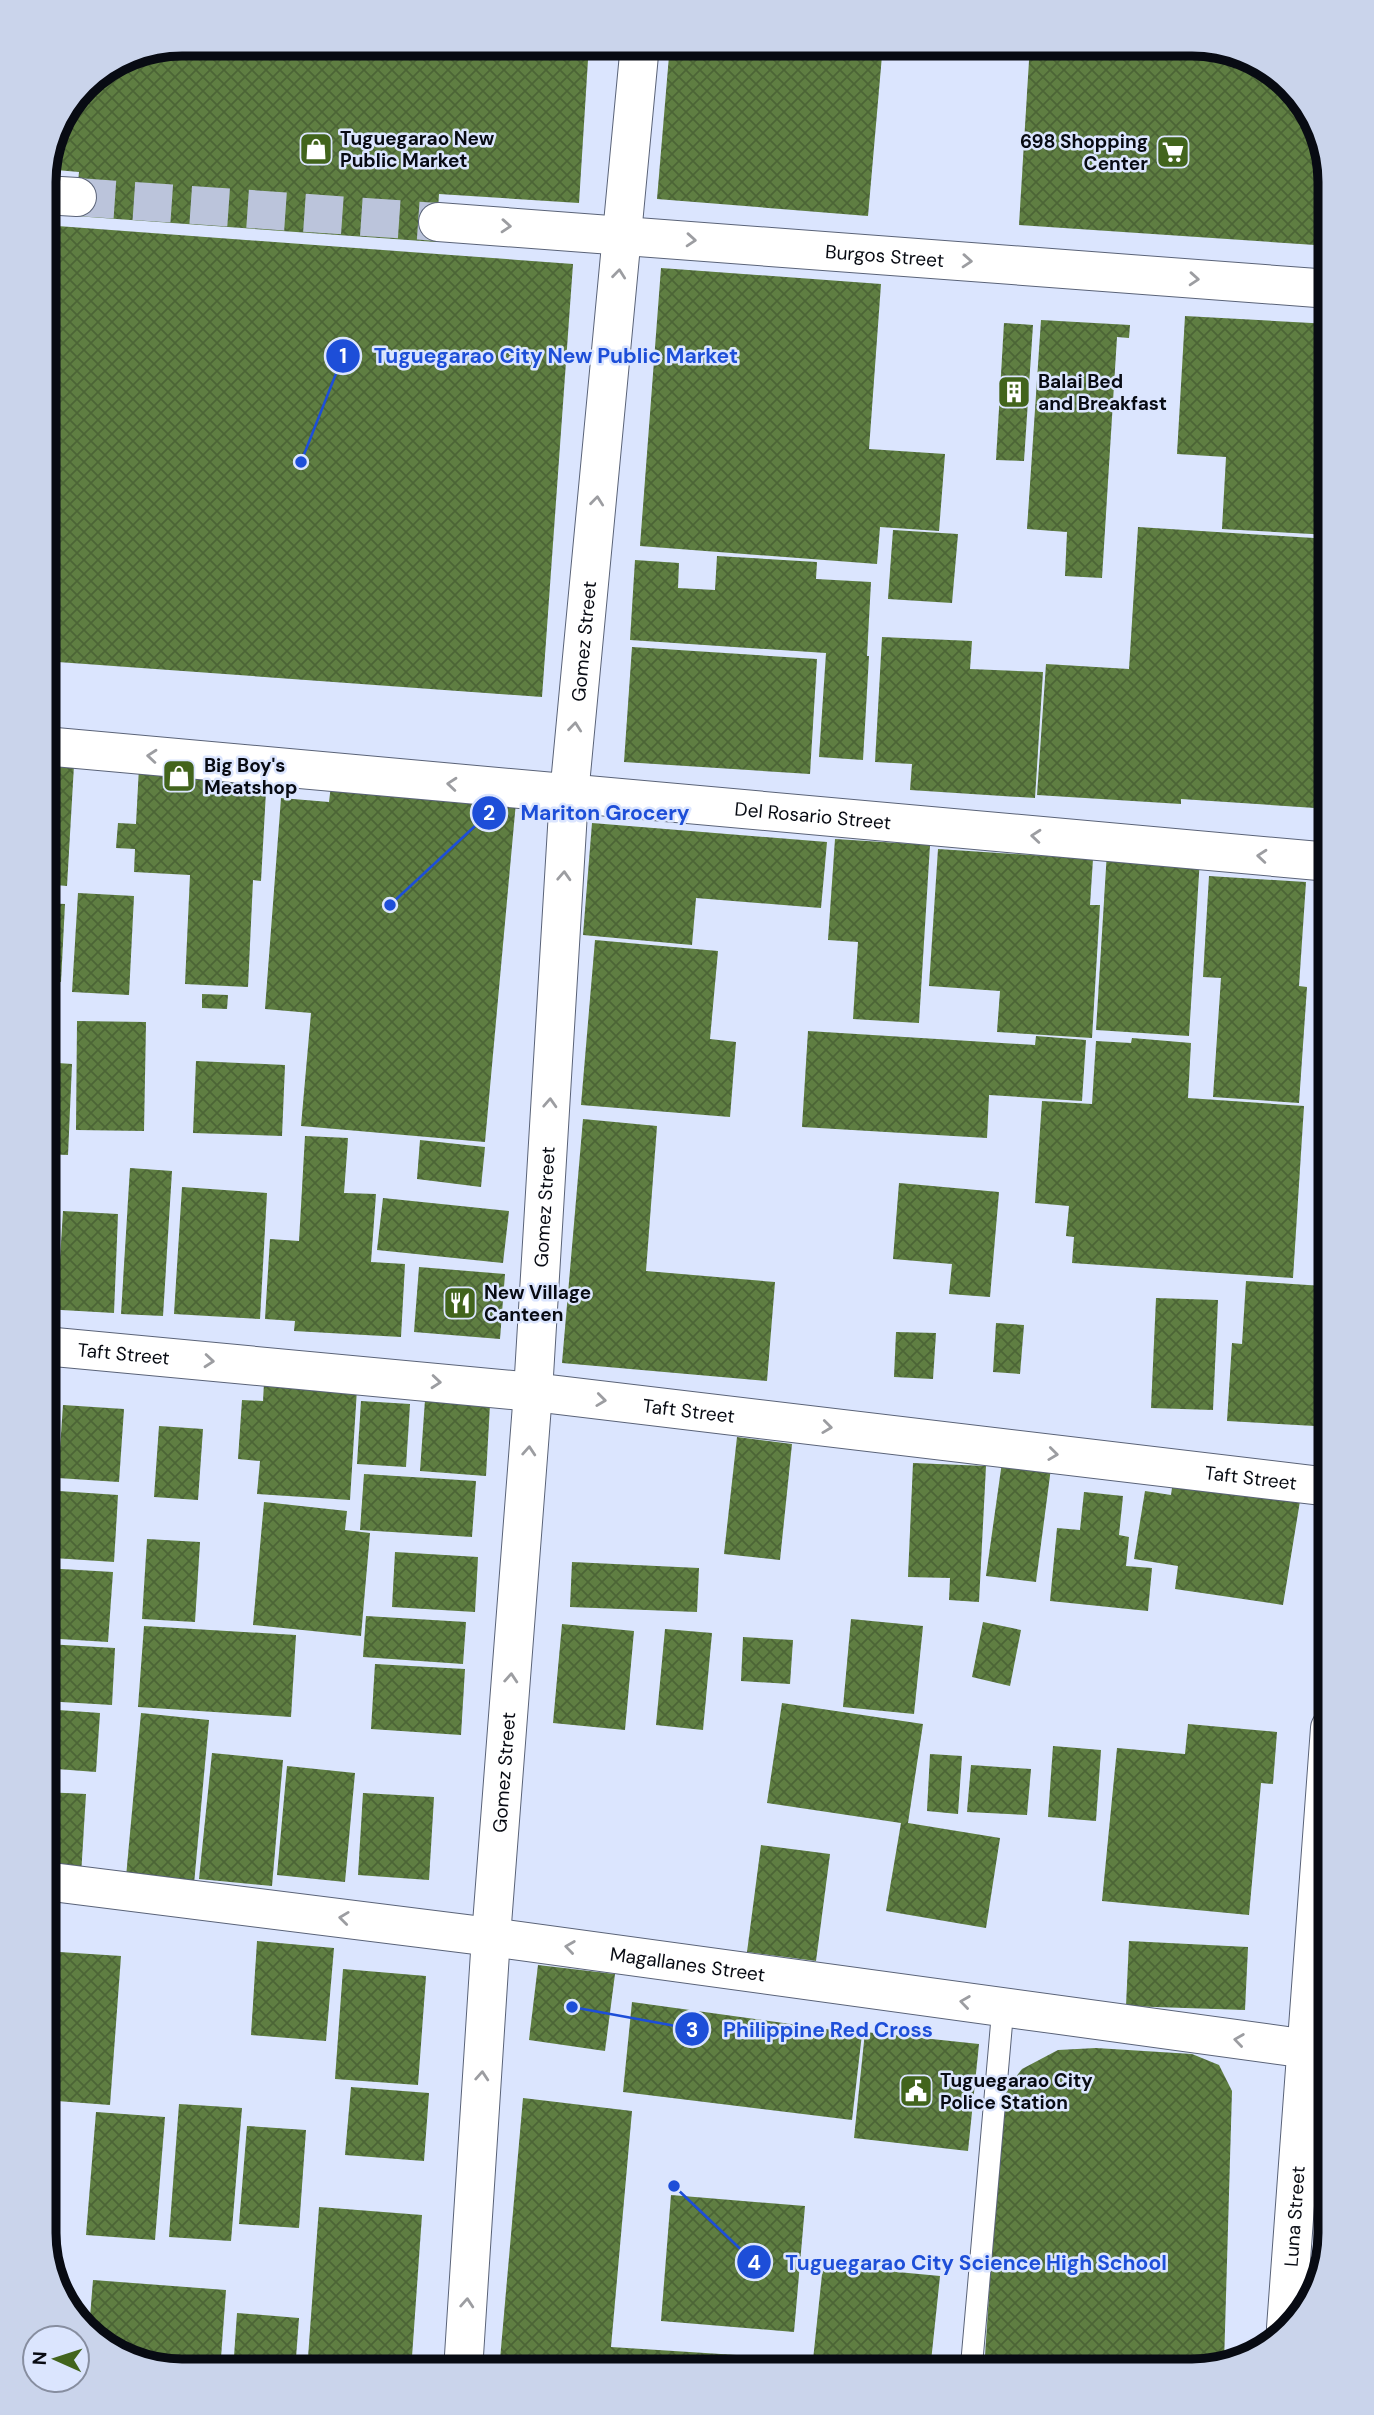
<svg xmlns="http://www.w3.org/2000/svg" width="1374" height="2415" viewBox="0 0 1374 2415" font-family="'DM Sans',sans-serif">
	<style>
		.building { fill: url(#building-cross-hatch) }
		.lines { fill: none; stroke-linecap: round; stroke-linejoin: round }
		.minor-tunnel { stroke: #bbc4db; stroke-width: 38; stroke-dasharray: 38 19; stroke-linecap: butt }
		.service-casing { stroke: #5a6378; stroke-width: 23 }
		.minor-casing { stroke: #5a6378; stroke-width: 40 }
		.primary-casing { stroke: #5a6378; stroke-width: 40 }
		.service { stroke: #fff; stroke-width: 21 }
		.minor { stroke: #fff; stroke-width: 38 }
		.primary { stroke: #fff; stroke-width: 38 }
		.oneway { stroke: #9c9da1 }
		.labels { text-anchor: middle; stroke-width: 5; stroke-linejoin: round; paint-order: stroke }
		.poi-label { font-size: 19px; font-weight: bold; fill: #080b13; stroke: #dbe5fe; text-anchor: start }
		.street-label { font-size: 19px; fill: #080b13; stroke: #dbe5fe }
		.rim { fill: none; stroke: #080b13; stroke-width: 9 }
		.leader { fill: none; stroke: #1d4ed8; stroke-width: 2.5 }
		.callout-dot { fill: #1d4ed8; stroke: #dbe5fe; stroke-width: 2.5 }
		.mark-label { font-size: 21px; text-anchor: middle; font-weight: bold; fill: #fff }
		.callout-label { font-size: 21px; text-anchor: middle; font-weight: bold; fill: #1d4ed8; stroke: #dbe5fe; stroke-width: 5; stroke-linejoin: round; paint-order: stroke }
	</style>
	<defs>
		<pattern id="building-cross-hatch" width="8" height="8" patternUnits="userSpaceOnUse" patternTransform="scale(1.75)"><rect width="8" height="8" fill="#5f7e42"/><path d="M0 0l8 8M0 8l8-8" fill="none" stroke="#4c6536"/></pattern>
	</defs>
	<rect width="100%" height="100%" fill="#dbe5fe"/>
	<g class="building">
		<path d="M 182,44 L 589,44 L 579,203 L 439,194 L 436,242 L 75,216 L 79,172 L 45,169 L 54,129 L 85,84 L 130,54 Z"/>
		<path d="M 670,44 L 883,44 L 868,216 L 657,199 Z"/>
		<path d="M 1030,44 L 1201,44 L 1269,67 L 1316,121 L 1330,182 L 1330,246 L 1019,225 Z"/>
		<path d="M 44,225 L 573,264 L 542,697 L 44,661 Z"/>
		<path d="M 661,268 L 881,284 L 869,449 L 945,454 L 939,531 L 880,527 L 877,564 L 640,546 Z"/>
		<path d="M 1185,316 L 1330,324 L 1330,535 L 1222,529 L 1226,457 L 1177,454 Z"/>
		<path d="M 1041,320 L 1130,325 L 1129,338 L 1117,337 L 1102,578 L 1065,576 L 1067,532 L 1027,529 Z"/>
		<path d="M 1004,323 L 1033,325 L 1024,461 L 996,460 Z"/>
		<path d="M 1138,527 L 1330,539 L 1330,809 L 1181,799 L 1181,804 L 1037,795 L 1046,664 L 1129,669 Z"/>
		<path d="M 893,530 L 958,534 L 952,603 L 888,599 Z"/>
		<path d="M 717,556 L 817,562 L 816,579 L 871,582 L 867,656 L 869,656 L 863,760 L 819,757 L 826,653 L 630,640 L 635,560 L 679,563 L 678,588 L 715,590 Z"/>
		<path d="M 882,637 L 972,641 L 970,669 L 1043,672 L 1035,798 L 910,790 L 912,764 L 875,762 Z"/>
		<path d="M 632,647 L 817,659 L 810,774 L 624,762 Z"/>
		<path d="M 44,763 L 74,765 L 67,886 L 44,884 Z"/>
		<path d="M 139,767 L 267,773 L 261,881 L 253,880 L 248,987 L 185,984 L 190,875 L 134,872 L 135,849 L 116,848 L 118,823 L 136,824 Z"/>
		<path d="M 331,785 L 516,802 L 485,1142 L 301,1126 L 311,1013 L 265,1009 L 281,798 L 329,802 Z"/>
		<path d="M 592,823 L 827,842 L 821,908 L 696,898 L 692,945 L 583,935 Z"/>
		<path d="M 835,839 L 930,845 L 919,1023 L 853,1019 L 858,942 L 828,940 Z"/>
		<path d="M 938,849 L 1093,859 L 1090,905 L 1100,905 L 1092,1038 L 997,1032 L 1000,991 L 929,986 Z"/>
		<path d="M 1107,852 L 1200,858 L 1189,1036 L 1096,1030 Z"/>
		<path d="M 1209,876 L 1306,882 L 1299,986 L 1307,987 L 1299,1103 L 1213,1097 L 1221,978 L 1203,977 Z"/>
		<path d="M 78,893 L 134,896 L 129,995 L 72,992 Z"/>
		<path d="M 44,903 L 65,904 L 61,982 L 44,981 Z"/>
		<path d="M 595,940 L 718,951 L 710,1039 L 736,1042 L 730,1117 L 581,1105 Z"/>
		<path d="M 44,989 L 59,989 L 57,1049 L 44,1048 Z"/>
		<path d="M 202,994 L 228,995 L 227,1009 L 202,1008 Z"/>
		<path d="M 77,1021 L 146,1022 L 144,1131 L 76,1130 Z"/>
		<path d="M 808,1031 L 1035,1045 L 1036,1036 L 1086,1040 L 1082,1101 L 989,1095 L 987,1138 L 802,1127 Z"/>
		<path d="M 1132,1038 L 1191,1043 L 1188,1098 L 1304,1106 L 1293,1278 L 1072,1263 L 1074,1237 L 1066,1236 L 1069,1206 L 1035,1203 L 1042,1101 L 1092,1104 L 1096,1041 L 1131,1043 Z"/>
		<path d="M 196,1061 L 285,1065 L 282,1136 L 193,1133 Z"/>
		<path d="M 44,1062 L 72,1064 L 68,1155 L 44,1154 Z"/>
		<path d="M 583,1119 L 657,1126 L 646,1271 L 775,1282 L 767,1381 L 562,1363 Z"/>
		<path d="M 305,1136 L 348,1138 L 344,1193 L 376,1194 L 371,1262 L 405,1264 L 401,1337 L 294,1331 L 295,1321 L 265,1319 L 270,1239 L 299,1241 Z"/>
		<path d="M 420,1140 L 485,1147 L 481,1187 L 417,1179 Z"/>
		<path d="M 130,1168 L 172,1171 L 163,1316 L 121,1314 Z"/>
		<path d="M 44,1181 L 60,1182 L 58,1292 L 63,1211 L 118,1214 L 114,1313 L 44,1309 Z"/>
		<path d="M 899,1183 L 999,1192 L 990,1297 L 949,1294 L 952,1264 L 893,1259 Z"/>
		<path d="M 182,1187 L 267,1193 L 260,1319 L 174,1314 Z"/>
		<path d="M 383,1198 L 509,1211 L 503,1263 L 377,1250 Z"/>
		<path d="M 419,1267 L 505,1274 L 500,1339 L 414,1332 Z"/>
		<path d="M 1246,1281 L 1323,1286 L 1315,1426 L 1227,1421 L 1232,1343 L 1242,1344 Z"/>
		<path d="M 1156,1298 L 1218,1300 L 1213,1410 L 1151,1408 Z"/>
		<path d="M 996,1323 L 1024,1325 L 1020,1374 L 993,1372 Z"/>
		<path d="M 896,1332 L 936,1333 L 933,1379 L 894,1377 Z"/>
		<path d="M 264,1383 L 357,1389 L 350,1500 L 257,1494 L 260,1461 L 238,1459 L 242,1400 L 263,1401 Z"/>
		<path d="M 425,1400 L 490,1404 L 486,1476 L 420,1471 Z"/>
		<path d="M 361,1401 L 410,1404 L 406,1467 L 357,1464 Z"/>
		<path d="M 63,1405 L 124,1409 L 119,1482 L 58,1478 Z"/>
		<path d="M 44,1407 L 55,1407 L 49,1494 L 44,1494 Z"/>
		<path d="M 159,1426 L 203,1429 L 198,1500 L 154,1497 Z"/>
		<path d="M 737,1437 L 792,1444 L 780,1560 L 724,1554 Z"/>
		<path d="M 1002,1462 L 1051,1468 L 1036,1582 L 986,1576 Z"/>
		<path d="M 913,1463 L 986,1466 L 979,1602 L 949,1600 L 950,1578 L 908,1577 Z"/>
		<path d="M 364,1474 L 476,1481 L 472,1537 L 360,1530 Z"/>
		<path d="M 1173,1481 L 1300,1501 L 1283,1605 L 1175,1589 L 1178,1566 L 1134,1559 L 1145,1491 L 1171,1495 Z"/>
		<path d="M 59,1491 L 118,1495 L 114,1562 L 54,1558 Z"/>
		<path d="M 1084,1492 L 1123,1496 L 1119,1535 L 1129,1537 L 1126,1566 L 1152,1568 L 1148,1611 L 1050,1601 L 1057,1528 L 1080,1530 Z"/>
		<path d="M 264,1502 L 347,1511 L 345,1530 L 370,1533 L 361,1636 L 253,1625 Z"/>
		<path d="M 147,1539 L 200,1542 L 195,1622 L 142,1619 Z"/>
		<path d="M 395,1552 L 478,1557 L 475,1612 L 392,1607 Z"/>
		<path d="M 572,1562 L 699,1568 L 697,1612 L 570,1607 Z"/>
		<path d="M 44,1568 L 113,1572 L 108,1642 L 44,1638 Z"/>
		<path d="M 366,1616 L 466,1622 L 463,1664 L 363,1657 Z"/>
		<path d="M 851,1619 L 923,1626 L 914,1714 L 843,1707 Z"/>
		<path d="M 983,1622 L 1021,1630 L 1010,1686 L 972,1677 Z"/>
		<path d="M 562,1624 L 634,1631 L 625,1730 L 553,1723 Z"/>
		<path d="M 144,1626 L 296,1635 L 291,1717 L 138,1707 Z"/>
		<path d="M 665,1629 L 712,1633 L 703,1730 L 656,1725 Z"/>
		<path d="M 743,1637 L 793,1640 L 790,1684 L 741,1681 Z"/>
		<path d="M 47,1644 L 115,1648 L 112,1705 L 44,1701 Z"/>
		<path d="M 375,1664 L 465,1669 L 461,1735 L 371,1729 Z"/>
		<path d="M 782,1703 L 923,1724 L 908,1823 L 1000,1838 L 986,1928 L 886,1911 L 901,1823 L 767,1803 Z"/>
		<path d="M 44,1709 L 100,1713 L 96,1772 L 44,1768 Z"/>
		<path d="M 141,1713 L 209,1720 L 193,1895 L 125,1888 Z"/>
		<path d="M 1188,1724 L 1277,1732 L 1273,1784 L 1261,1783 L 1249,1915 L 1102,1901 L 1117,1748 L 1185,1754 Z"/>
		<path d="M 1053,1746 L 1101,1750 L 1096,1821 L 1048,1817 Z"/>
		<path d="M 212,1753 L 283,1760 L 272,1886 L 199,1879 Z"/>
		<path d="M 930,1754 L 962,1756 L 958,1814 L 927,1811 Z"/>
		<path d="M 971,1765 L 1031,1769 L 1027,1815 L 967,1812 Z"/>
		<path d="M 287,1766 L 355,1773 L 345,1882 L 277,1875 Z"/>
		<path d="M 44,1792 L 86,1794 L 81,1875 L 44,1872 Z"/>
		<path d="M 363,1793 L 434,1797 L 429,1880 L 358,1875 Z"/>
		<path d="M 761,1845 L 830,1854 L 816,1961 L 747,1952 Z"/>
		<path d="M 257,1941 L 334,1948 L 326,2041 L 251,2035 Z"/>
		<path d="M 1129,1941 L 1248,1947 L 1245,2010 L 1126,2006 Z"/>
		<path d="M 44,1951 L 121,1956 L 110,2105 L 44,2100 Z"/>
		<path d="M 538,1965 L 615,1974 L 605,2051 L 529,2040 Z"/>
		<path d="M 343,1969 L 426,1976 L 418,2085 L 335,2079 Z"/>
		<path d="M 632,2002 L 862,2034 L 852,2120 L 623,2092 Z"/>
		<path d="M 865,2032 L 979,2044 L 968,2151 L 854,2138 Z"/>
		<path d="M 1096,2048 L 1192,2054 L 1219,2065 L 1232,2091 L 1224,2364 L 1192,2371 L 984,2371 L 1002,2095 L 1022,2069 L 1058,2050 Z"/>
		<path d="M 351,2087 L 429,2093 L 424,2161 L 345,2155 Z"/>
		<path d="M 523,2098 L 632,2111 L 611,2347 L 813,2360 L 823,2265 L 940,2276 L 930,2371 L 499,2371 Z"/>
		<path d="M 179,2104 L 242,2108 L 231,2241 L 169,2237 Z"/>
		<path d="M 96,2112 L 165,2117 L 155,2240 L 86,2235 Z"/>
		<path d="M 1329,2112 L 1330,2112 L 1330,2159 L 1322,2158 Z"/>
		<path d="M 247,2126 L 306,2130 L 299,2228 L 239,2224 Z"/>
		<path d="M 671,2195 L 805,2206 L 794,2332 L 661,2321 Z"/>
		<path d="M 319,2207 L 422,2215 L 411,2371 L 307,2371 Z"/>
		<path d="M 93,2280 L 226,2290 L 220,2371 L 174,2371 L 106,2348 L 89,2330 Z"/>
		<path d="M 237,2313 L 299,2318 L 295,2371 L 233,2371 Z"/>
	</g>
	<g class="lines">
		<path class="minor-tunnel" d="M 77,197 L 438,222"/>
		<defs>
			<path id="service" d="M 971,2371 L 1003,2007"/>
			<g id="minor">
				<path d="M 44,195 L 77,197"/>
				<path id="s1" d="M 438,222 L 1330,289"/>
				<path id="s2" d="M 44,746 L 1330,862"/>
				<path id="s3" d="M 44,1346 L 533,1392 L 1330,1487"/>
				<path id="s4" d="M 44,1881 L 491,1937 L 1330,2052"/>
				<path id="s5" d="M 463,2371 L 491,1937 L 533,1392 L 569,795 L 640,44"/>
			</g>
			<g id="primary">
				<path id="s6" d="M 1286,2328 L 1330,1728"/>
			</g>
		</defs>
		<use href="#service" class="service-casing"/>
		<use href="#minor" class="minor-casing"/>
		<use href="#primary" class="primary-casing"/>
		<use href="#service" class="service"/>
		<use href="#minor" class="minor"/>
		<use href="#primary" class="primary"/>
	</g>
	<defs><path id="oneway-chevron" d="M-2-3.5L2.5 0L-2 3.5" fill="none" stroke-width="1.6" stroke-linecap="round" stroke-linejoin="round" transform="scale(1.75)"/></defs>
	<g class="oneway">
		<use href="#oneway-chevron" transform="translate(506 226) rotate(4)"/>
		<use href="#oneway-chevron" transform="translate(691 240) rotate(4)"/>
		<use href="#oneway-chevron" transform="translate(967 261) rotate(4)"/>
		<use href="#oneway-chevron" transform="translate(619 274) rotate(-84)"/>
		<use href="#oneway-chevron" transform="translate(1194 279) rotate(4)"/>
		<use href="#oneway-chevron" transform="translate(597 501) rotate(-84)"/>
		<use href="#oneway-chevron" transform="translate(575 727) rotate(-84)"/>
		<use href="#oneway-chevron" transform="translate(152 756) rotate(-175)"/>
		<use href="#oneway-chevron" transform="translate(452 784) rotate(-175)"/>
		<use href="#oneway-chevron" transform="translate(1036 836) rotate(-175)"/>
		<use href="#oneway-chevron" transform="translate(1262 856) rotate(-175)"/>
		<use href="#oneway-chevron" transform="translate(564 876) rotate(-87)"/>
		<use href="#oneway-chevron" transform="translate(550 1103) rotate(-87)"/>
		<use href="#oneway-chevron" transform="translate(209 1361) rotate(5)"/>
		<use href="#oneway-chevron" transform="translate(436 1382) rotate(5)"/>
		<use href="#oneway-chevron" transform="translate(601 1400) rotate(7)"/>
		<use href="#oneway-chevron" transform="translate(827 1427) rotate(7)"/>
		<use href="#oneway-chevron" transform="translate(529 1451) rotate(-86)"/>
		<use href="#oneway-chevron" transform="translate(1053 1454) rotate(7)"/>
		<use href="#oneway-chevron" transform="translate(511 1678) rotate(-86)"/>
		<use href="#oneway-chevron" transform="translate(344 1918) rotate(-173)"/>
		<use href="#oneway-chevron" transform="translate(570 1947) rotate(-172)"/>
		<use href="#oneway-chevron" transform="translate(965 2002) rotate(-172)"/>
		<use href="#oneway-chevron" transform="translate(1239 2040) rotate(-172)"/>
		<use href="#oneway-chevron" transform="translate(482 2076) rotate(-86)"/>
		<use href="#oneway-chevron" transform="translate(467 2303) rotate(-86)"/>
	</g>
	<defs>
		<symbol id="shop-square" viewBox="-11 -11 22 22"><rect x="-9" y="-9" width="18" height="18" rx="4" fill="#42641c" stroke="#dbe5fe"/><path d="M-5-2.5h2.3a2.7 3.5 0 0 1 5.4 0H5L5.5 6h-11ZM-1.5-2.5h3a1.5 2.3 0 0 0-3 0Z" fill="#fff"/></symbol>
		<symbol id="supermarket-square" viewBox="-11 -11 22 22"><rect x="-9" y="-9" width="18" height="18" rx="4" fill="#42641c" stroke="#dbe5fe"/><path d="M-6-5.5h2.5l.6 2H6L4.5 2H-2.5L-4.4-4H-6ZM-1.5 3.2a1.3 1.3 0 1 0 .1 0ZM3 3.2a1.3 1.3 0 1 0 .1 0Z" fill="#fff"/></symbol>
		<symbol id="building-square" viewBox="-11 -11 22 22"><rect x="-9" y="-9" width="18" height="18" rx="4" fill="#42641c" stroke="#dbe5fe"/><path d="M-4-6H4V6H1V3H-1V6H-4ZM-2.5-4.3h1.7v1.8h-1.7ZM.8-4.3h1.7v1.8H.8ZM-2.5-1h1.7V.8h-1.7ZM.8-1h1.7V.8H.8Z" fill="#fff"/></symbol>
		<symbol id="restaurant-square" viewBox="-11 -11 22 22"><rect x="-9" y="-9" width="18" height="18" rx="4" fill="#42641c" stroke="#dbe5fe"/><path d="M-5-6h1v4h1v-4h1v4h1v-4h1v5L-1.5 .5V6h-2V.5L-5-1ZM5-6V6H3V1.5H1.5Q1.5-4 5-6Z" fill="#fff"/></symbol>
		<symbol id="civic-square" viewBox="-11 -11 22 22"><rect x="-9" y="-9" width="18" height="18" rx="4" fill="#42641c" stroke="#dbe5fe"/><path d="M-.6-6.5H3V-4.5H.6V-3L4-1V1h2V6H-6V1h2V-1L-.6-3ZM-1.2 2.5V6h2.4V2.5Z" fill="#fff"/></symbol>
	</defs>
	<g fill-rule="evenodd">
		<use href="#shop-square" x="297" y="130" width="38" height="38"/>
		<use href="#supermarket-square" x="1154" y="133" width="38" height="38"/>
		<use href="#building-square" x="995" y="373" width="38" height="38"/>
		<use href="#shop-square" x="160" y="757" width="38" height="38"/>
		<use href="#restaurant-square" x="441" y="1284" width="38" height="38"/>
		<use href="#civic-square" x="897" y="2072" width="38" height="38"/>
	</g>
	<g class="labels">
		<g class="poi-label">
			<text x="340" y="145">Tuguegarao New<tspan x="340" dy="22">Public Market</tspan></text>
			<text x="1148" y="148" text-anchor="end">698 Shopping<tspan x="1148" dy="22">Center</tspan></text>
			<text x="1038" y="388">Balai Bed<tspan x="1038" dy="22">and Breakfast</tspan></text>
			<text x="204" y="772">Big Boy's<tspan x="204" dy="22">Meatshop</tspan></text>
			<text x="484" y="1299">New Village<tspan x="484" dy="22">Canteen</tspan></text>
			<text x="940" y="2087">Tuguegarao City<tspan x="940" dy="22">Police Station</tspan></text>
		</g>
		<g class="street-label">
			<text dy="7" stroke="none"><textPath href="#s1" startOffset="448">Burgos Street</textPath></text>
			<text dy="7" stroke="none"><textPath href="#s5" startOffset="1734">Gomez Street</textPath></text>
			<text dy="7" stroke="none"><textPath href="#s2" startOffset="772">Del Rosario Street</textPath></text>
			<text dy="7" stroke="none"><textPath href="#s5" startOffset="1167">Gomez Street</textPath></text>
			<text dy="7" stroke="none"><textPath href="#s3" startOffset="80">Taft Street</textPath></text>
			<text dy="7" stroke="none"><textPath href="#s3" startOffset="648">Taft Street</textPath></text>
			<text dy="7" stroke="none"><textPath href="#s3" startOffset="1214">Taft Street</textPath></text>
			<text dy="7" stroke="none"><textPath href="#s5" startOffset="600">Gomez Street</textPath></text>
			<text dy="7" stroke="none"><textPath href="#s4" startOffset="649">Magallanes Street</textPath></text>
			<text dy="7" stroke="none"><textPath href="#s6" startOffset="112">Luna Street</textPath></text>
		</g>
	</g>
	<path d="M0 0H1374V2415H0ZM182 56H1192A126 126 0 0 1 1318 182V2233A126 126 0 0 1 1192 2359H182A126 126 0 0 1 56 2233V182A126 126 0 0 1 182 56Z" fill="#cad4eb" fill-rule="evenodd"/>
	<path class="rim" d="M182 56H1192A126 126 0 0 1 1318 182V2233A126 126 0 0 1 1192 2359H182A126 126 0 0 1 56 2233V182A126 126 0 0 1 182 56Z"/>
	<path class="leader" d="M301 462L343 356M390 905L489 813M572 2007L692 2029M674 2186L754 2262"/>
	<g class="callout-dot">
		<circle cx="301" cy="462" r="7"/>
		<circle cx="390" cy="905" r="7"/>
		<circle cx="572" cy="2007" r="7"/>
		<circle cx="674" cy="2186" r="7"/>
		<circle cx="343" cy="356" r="18"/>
		<circle cx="489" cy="813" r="18"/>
		<circle cx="692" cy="2029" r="18"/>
		<circle cx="754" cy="2262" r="18"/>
	</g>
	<g class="mark-label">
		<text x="343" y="363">1</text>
		<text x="489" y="820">2</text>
		<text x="692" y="2037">3</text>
		<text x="754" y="2270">4</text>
	</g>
	<g class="callout-label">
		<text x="556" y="363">Tuguegarao City New Public Market</text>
		<text x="605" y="820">Mariton Grocery</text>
		<text x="828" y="2037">Philippine Red Cross</text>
		<text x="976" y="2270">Tuguegarao City Science High School</text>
	</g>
	<g transform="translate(56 2359) rotate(273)"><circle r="33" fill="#dbe5fe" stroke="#878ea0" stroke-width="2"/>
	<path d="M0-5L12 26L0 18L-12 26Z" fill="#42641c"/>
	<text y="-10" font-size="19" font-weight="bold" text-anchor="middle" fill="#080b13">N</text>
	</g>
</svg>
